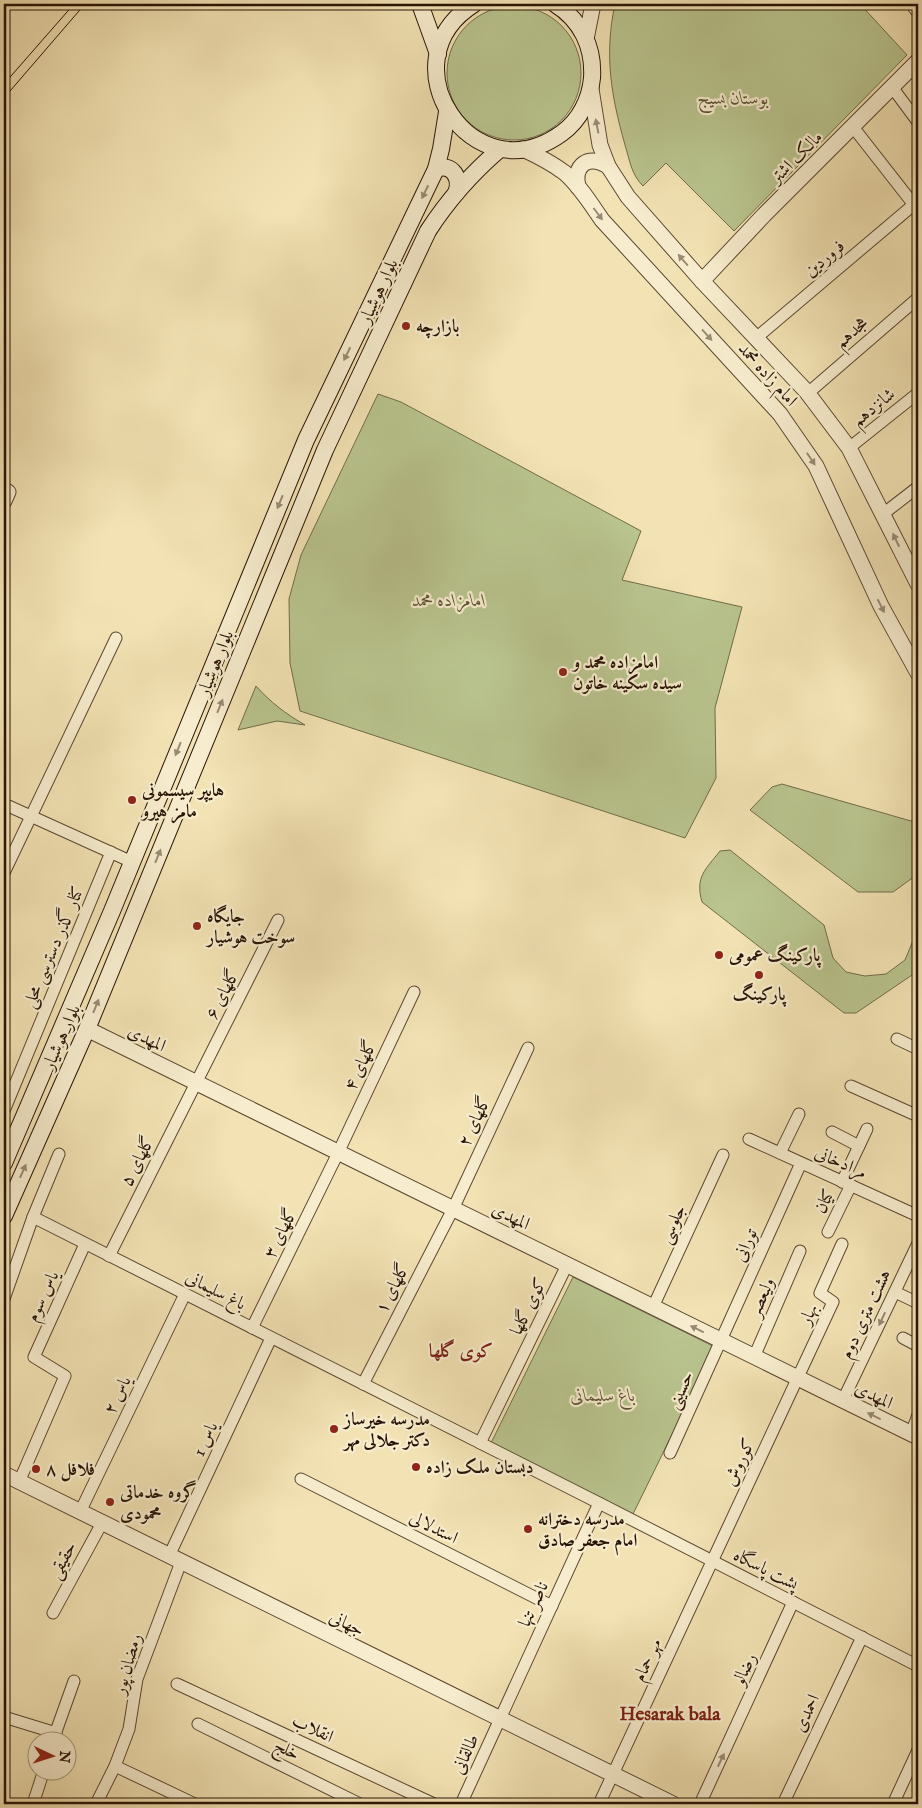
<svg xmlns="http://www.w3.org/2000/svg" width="922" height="1808" viewBox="0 0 922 1808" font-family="'IM FELL English',Amiri,serif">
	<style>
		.green { fill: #b9c48e; stroke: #706c49 }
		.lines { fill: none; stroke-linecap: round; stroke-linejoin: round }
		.minor-casing { stroke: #5a4730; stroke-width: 13 }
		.tertiary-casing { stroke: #5a4730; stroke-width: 17 }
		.secondary-casing { stroke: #271304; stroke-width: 18 }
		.minor { stroke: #f7edce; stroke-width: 11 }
		.tertiary { stroke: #f7edce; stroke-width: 15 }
		.secondary { stroke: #f7edce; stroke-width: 16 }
		.tram { stroke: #271304; stroke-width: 1 }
		.oneway { fill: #998b73 }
		.poi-dot { fill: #8f2418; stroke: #f7edce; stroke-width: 2 }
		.labels { text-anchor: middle; stroke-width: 4.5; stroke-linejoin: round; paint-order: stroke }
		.park-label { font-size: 18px; font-style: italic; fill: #5a5134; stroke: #f7edce }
		.street-label { font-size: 18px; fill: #271304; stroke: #f7edce }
		.poi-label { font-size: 18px; font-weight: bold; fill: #271304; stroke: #f7edce; text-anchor: start }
		.neighbourhood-label { font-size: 19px; font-weight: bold; fill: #7a1f14; stroke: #f7edce }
	</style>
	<rect width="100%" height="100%" fill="#f3e3b4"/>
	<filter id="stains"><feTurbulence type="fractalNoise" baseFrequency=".004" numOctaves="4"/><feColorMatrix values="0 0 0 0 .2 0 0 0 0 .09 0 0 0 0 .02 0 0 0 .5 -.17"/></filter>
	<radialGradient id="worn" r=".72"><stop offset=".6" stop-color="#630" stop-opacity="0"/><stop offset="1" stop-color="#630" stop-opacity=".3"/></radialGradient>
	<g class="green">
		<path d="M 615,4 L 860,4 L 907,55 L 734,231 L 666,163 L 643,186 C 631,174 630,161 625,145 C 611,95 604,55 615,4 Z"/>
		<circle cx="514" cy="73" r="67"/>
		<path d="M 378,394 L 401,402 L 641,531 L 622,580 L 742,607 L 715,708 L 716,778 L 685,838 L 300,711 L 290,663 L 289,599 L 301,555 Z"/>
		<path d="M 256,686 C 270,702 286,714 305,725 L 277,721 L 238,730 Z"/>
		<path d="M 782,784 L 918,823 L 918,874 L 893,892 L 858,892 L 750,810 L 772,787 Z"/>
		<path d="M 730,850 L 824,925 L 833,958 L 846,972 L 865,976 L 886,974 L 905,960 L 912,943 L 916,928 L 918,926 L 918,971 L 856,1013 L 844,1013 L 702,902 C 695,877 705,870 720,851 Z"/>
		<path d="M 573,1277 L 715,1347 L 633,1514 L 491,1443 Z"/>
	</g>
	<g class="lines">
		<defs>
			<g id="minor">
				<path d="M 911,4 L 918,13"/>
				<path d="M 892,87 L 918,122"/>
				<path d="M 853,127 L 918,210"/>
				<path d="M 756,338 L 918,201"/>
				<path d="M 808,393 L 918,298"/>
				<path d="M 849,448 L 918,393"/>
				<path d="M 883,514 L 918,487"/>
				<path d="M 4,804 L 132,862"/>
				<path d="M 4,873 L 116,638"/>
				<path d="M 897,1039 L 918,1049"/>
				<path d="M 851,1086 L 918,1116"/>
				<path d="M 4,1111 L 111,852"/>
				<path d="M 832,1132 L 859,1146"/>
				<path d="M 749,1139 L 918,1216"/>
				<path d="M 780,1153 L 799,1114"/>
				<path d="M 842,1182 L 867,1129"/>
				<path d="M 33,1217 L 599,1503 L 918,1666"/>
				<path d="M 828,1232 L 851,1185"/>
				<path d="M 109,1256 L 278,920"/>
				<path d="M 895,1292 L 918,1303"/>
				<path d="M 4,1299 L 33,1217 L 59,1154"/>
				<path d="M 653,1307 L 723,1155"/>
				<path d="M 252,1328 L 338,1153 L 414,992"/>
				<path d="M 903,1338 L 918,1346"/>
				<path d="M 754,1357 L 800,1251"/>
				<path d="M 363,1384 L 453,1209 L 528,1048"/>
				<path d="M 843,1400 L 918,1243"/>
				<path d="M 911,1434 L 918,1415"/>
				<path d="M 480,1443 L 567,1265"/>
				<path d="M 670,1453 L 801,1163"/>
				<path d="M 301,1479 L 552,1606"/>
				<path d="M 19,1482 L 65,1376 L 34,1357 L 85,1244"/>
				<path d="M 80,1512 L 185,1294"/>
				<path d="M 169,1556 L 271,1338"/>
				<path d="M 53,1613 L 102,1523"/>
				<path d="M 177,1684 L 434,1804"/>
				<path d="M 4,1717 L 56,1733"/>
				<path d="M 198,1724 L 360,1804"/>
				<path d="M 53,1740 L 74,1681"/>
				<path d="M 115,1766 L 195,1804"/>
				<path d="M 33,1804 L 44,1770"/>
				<path d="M 96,1804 L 115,1766 L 129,1729 L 137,1679 L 181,1562"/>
				<path d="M 461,1804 L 599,1503"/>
				<path d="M 599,1804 L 833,1302 L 820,1293 L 842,1244"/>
				<path d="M 700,1804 L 793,1602"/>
				<path d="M 783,1804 L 862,1637"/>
				<path d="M 893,1804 L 918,1750"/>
			</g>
			<g id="tertiary">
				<path d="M 586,39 L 593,4"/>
				<path d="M 591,89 L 600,145 L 608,166 L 628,197 L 702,281 L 806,391 L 849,448 L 918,584"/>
				<path d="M 523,149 C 538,156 552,163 565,173 C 580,186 591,204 602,220 L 780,414 L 816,466 L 881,606 L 918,673"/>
				<path d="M 578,187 C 573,165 588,154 608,166"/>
				<path d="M 702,281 L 764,215 L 918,61"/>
				<path d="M 4,501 L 8,492"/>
				<path d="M 87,1029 L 918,1437"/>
				<path d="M 4,1474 L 673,1804"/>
			</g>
			<g id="secondary">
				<path d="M 420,4 L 438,54"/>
				<path d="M 474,4 C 383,61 473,198 562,133 C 580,120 590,99 592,78 C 594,47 581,20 555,4"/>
				<path d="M 436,169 C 452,162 462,179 456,193"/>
				<path d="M 4,1163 L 112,911 L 306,440 L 436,169 L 441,149 L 447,112"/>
				<path d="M 4,1216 L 87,1029 L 325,450 L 428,231 C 448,200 472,173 500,149"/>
			</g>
		</defs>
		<use href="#minor" class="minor-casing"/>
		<use href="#tertiary" class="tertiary-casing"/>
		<use href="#secondary" class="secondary-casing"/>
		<use href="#minor" class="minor"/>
		<use href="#tertiary" class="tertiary"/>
		<use href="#secondary" class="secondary"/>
		<g class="tram">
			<path d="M 4,84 L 74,4"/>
			<path d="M 4,98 L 85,4"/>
		</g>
	</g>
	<defs><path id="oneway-solid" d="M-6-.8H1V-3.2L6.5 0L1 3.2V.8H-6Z" transform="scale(1.25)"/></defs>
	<g class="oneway">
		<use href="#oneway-solid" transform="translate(597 126) rotate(-101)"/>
		<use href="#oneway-solid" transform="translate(425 192) rotate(116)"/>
		<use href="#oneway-solid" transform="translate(598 214) rotate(53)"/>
		<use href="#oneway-solid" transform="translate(683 260) rotate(-131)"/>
		<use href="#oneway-solid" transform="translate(707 335) rotate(48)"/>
		<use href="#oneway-solid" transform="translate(347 354) rotate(116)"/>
		<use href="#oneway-solid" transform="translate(811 459) rotate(56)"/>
		<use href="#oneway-solid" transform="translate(280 502) rotate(112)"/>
		<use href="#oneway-solid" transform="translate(896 540) rotate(-116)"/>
		<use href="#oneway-solid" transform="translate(881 606) rotate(63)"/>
		<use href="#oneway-solid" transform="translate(220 706) rotate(-68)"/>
		<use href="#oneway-solid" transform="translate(178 749) rotate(112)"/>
		<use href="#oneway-solid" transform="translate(158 856) rotate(-68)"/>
		<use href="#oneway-solid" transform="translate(96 1006) rotate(-68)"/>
		<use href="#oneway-solid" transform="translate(23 1171) rotate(-66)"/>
		<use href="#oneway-solid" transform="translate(882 1319) rotate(115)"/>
		<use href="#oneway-solid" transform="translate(697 1329) rotate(-154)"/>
		<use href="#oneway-solid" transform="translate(874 1416) rotate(-154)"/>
		<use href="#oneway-solid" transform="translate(721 1760) rotate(-65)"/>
	</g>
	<g class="poi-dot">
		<circle cx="406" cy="326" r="5"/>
		<circle cx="563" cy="672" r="5"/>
		<circle cx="132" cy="800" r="5"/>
		<circle cx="197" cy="926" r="5"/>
		<circle cx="719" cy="955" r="5"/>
		<circle cx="759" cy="975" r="5"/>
		<circle cx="334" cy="1429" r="5"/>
		<circle cx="416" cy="1467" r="5"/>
		<circle cx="36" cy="1469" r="5"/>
		<circle cx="110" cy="1502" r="5"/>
		<circle cx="528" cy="1529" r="5"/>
	</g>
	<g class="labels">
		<g class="park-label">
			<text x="733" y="104">بوستان بسیج</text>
			<text x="449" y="606">امامزاده محمد</text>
			<text x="603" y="1401">باغ سلیمانی</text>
		</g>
		<g class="street-label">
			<text transform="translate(796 157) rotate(-45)" y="6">مالک اشتر</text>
			<text transform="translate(824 258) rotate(-40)" y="6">فروردین</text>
			<text transform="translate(378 291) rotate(-65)" y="6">بلوار هوشیار</text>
			<text transform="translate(851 332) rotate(-41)" y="6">هجدهم</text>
			<text transform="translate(768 374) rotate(48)" y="6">امام زاده محمد</text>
			<text transform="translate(873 407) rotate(-39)" y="6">شانزدهم</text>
			<text transform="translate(215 663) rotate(-68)" y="6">بلوار هوشیار</text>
			<text transform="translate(53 947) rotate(-67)" y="6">کنار گذر دسترسی محلی</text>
			<text transform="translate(222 994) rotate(-63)" y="6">گلهای ۶</text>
			<text transform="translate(61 1037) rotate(-66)" y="6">بلوار هوشیار</text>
			<text transform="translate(147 1038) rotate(26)" y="6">المهدی</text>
			<text transform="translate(360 1065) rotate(-65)" y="6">گلهای ۴</text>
			<text transform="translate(474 1121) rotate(-65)" y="6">گلهای ۲</text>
			<text transform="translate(137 1161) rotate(-63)" y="6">گلهای ۵</text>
			<text transform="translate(841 1162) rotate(24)" y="6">مرادخانی</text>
			<text transform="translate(824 1201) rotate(-64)" y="6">کیان</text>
			<text transform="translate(511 1216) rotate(26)" y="6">المهدی</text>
			<text transform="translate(672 1224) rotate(-66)" y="6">جلوسی</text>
			<text transform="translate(280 1233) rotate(-64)" y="6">گلهای ۳</text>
			<text transform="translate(745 1245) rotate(-66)" y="6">تورانی</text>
			<text transform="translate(392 1288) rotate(-63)" y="6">گلهای ۱</text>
			<text transform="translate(216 1290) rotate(27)" y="6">باغ سلیمانی</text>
			<text transform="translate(42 1296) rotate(-65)" y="6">یاس سوم</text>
			<text transform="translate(761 1297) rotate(-67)" y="6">ولیعصر</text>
			<text transform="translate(528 1306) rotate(-64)" y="6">کوی گلها</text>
			<text transform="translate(808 1314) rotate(-65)" y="6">بهار</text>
			<text transform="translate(865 1314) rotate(-65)" y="6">هشت متری دوم</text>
			<text transform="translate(680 1390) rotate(-65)" y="6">حسینی</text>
			<text transform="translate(117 1395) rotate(-64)" y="6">یاس ۲</text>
			<text transform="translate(874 1395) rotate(26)" y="6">المهدی</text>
			<text transform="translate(205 1439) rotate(-65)" y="6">یاس 1</text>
			<text transform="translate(739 1462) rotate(-65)" y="6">کوروش</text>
			<text transform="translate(434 1527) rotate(27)" y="6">استدلالی</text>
			<text transform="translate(62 1560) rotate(-61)" y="6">حقیقی</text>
			<text transform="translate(766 1569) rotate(27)" y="6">پشت پاسگاه</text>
			<text transform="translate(533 1604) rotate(-65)" y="6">ناصر تنها</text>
			<text transform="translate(347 1623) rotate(26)" y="6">جهانی</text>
			<text transform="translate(647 1660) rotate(-65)" y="6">مهر حمام</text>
			<text transform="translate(127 1664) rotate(-74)" y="6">رمضان پور</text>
			<text transform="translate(744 1669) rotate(-65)" y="6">رضالو</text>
			<text transform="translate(806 1713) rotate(-65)" y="6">احمدی</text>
			<text transform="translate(313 1728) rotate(25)" y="6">انقلاب</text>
			<text transform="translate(287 1749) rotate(26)" y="6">خلج</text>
			<text transform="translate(465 1754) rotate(-66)" y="6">طالقانی</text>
		</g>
		<g class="poi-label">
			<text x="416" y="332">بازارچه</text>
			<text x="573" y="668">امامزاده محمد و<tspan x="573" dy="21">سیده سکینه خاتون</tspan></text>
			<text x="142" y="796">هایپر سیسمونی<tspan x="142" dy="21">مامز هیرو</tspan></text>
			<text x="207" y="922">جایگاه<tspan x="207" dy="21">سوخت هوشیار</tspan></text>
			<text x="729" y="961">پارکینگ عمومی</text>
			<text x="759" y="1000" text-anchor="middle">پارکینگ</text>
			<text x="344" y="1425">مدرسه خیرساز<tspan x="344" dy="21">دکتر جلالی مهر</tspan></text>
			<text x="426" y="1473">دبستان ملک زاده</text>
			<text x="46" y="1475">فلافل ۸</text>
			<text x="120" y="1498">گروه خدماتی<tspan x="120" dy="21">محمودی</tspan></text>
			<text x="538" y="1525">مدرسه دخترانه<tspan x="538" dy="21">امام جعفر صادق</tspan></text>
		</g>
		<g class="neighbourhood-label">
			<text x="461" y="1357">کوی گلها</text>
			<text x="670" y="1720">Hesarak bala</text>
		</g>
	</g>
	<rect width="922" height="1808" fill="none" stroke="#f3e3b4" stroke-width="20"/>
	<rect x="5" y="5" width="912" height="1798" fill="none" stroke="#271304" stroke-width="2.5"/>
	<rect x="10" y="10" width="902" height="1788" fill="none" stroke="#271304"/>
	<g transform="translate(52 1756) rotate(94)"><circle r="24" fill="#f7edce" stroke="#a4967d"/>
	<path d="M0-4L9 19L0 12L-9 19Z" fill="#8f2418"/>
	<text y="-8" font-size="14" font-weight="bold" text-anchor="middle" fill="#271304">N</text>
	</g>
	<rect width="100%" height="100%" filter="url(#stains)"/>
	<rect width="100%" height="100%" fill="url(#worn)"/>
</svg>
